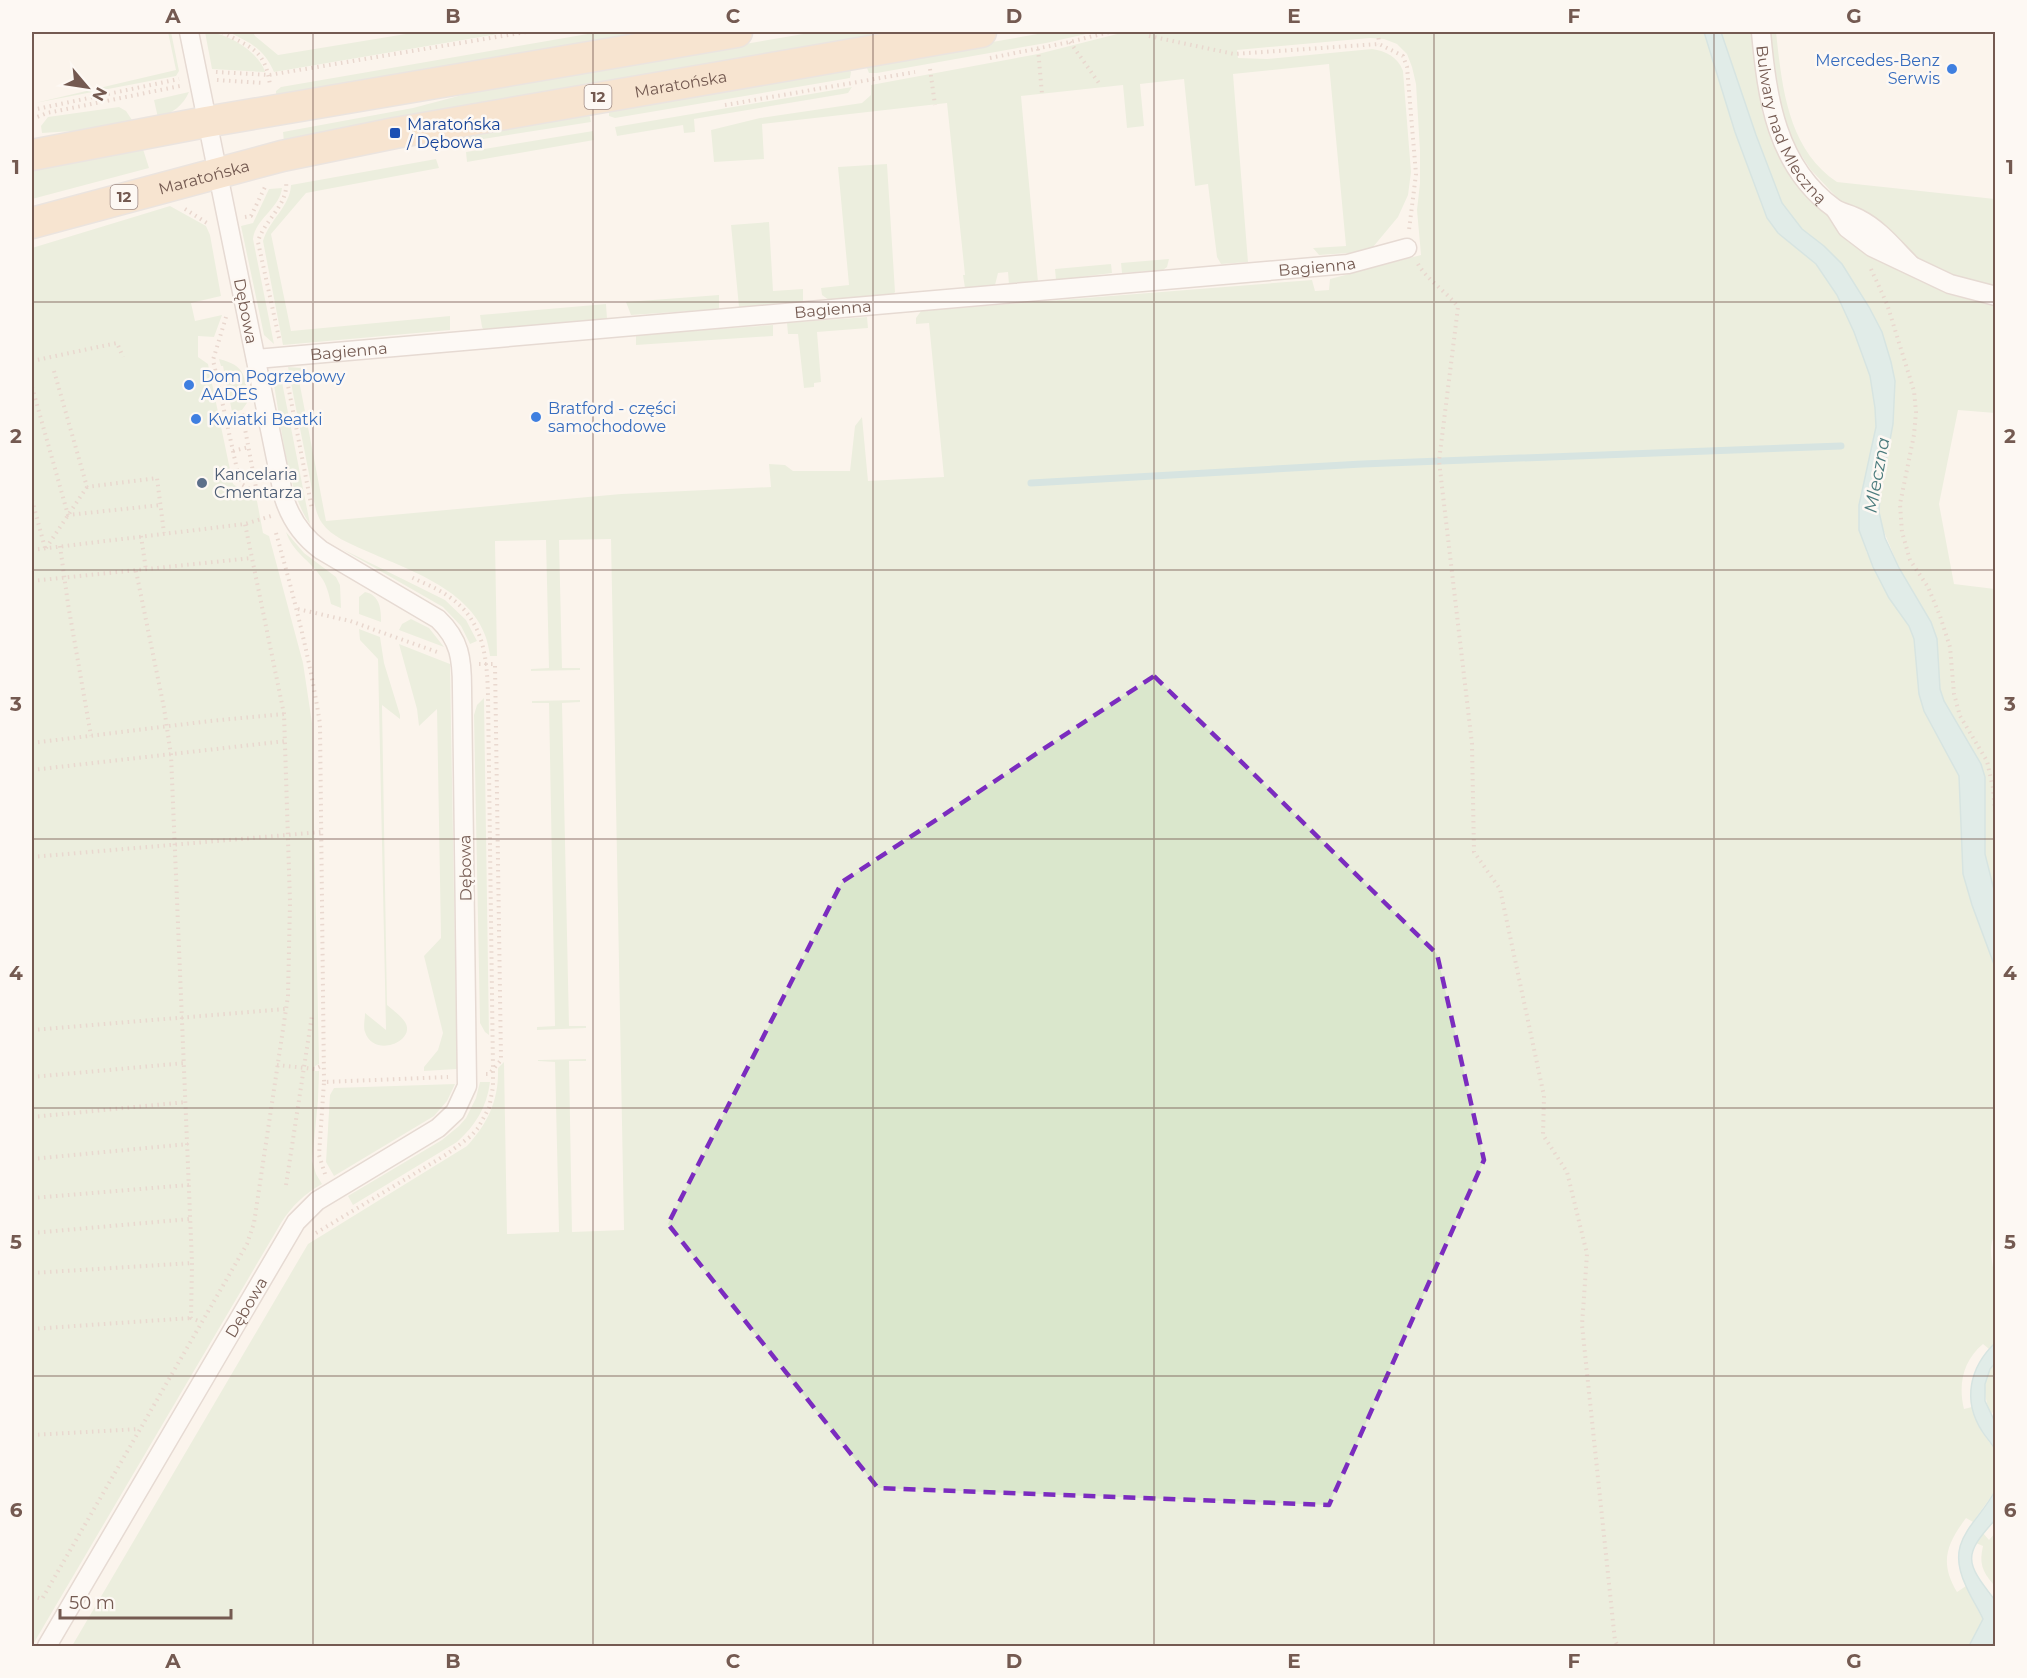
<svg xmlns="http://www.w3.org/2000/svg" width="2027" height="1678" viewBox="0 0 2027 1678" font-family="Montserrat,sans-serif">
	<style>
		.green { fill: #dae7cc }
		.water { fill: #c2e2e3; stroke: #aad1d3; stroke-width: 1.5 }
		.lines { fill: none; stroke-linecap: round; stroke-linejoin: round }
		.stream { stroke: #aad1d3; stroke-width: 7 }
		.minor-casing { stroke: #ccbbb3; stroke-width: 21 }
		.primary-casing { stroke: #d8d1ce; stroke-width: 33 }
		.path { stroke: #d2b5aa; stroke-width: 4; stroke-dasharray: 1.5 4.5; stroke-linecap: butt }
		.minor { stroke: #fff; stroke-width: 18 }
		.primary { stroke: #f1d0ad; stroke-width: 30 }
		.marked { fill: none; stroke: #7b2cbf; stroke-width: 4.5; stroke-dasharray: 12 8; stroke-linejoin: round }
		.grid { fill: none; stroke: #745a51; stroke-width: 1.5; stroke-opacity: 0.55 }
		.shop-dot { fill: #3f7fe0; stroke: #fdf8f3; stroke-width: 2 }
		.transit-dot { fill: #1a4fb4; stroke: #fdf8f3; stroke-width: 2 }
		.service-dot { fill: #5c6f8a; stroke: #fdf8f3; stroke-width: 2 }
		.labels { text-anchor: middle; stroke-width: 5; stroke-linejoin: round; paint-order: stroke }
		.shield { fill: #fdf8f3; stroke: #9d8982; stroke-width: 1.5 }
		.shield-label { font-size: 15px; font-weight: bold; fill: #745a51 }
		.shop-label { font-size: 16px; fill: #366cbe; stroke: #fdf8f3; text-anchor: start }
		.street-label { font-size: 16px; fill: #745a51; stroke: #fdf8f3 }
		.transit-label { font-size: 16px; fill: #164399; stroke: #fdf8f3; text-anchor: start }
		.service-label { font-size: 16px; fill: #4e5e75; stroke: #fdf8f3; text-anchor: start }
		.water-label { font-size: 18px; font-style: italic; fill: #4a7b7d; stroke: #fdf8f3 }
		.neatline { fill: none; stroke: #745a51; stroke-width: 2 }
		.grid-label { font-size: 20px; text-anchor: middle; font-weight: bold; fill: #745a51 }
	</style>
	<rect width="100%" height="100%" fill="#fbf4ec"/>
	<g class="green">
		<path d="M 168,32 L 171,32 L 179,71 L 176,76 L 35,103 L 176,70 Z"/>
		<path d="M 205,32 C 224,31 260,52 265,72 L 212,69 Z"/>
		<path d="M 229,32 L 253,32 L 255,36 L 278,55 L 418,32 L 510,32 L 274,72 C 264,48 250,43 229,32 Z"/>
		<path d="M 599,32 L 666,32 L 276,98 L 276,91 L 281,87 Z"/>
		<path d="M 815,32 L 910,32 L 284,142 L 283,132 L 413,108 L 496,86 Z"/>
		<path d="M 1049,32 L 1095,32 L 1046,43 L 877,73 L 869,73 L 867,68 L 873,63 Z"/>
		<path d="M 1125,32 L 1704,32 L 1735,132 L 1767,218 L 1778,233 L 1816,264 L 1837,295 L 1854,332 L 1870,376 L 1875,408 L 1876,427 L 1868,467 L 1866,551 L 1889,598 L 1909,626 L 1914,639 L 1924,711 L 1959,776 L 1963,874 L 1972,905 L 1995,967 L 1996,1232 C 1986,1249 1994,1264 1995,1282 C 1997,1302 1995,1323 1995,1343 L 1989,1349 L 1983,1344 C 1963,1361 1958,1384 1964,1409 L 1972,1407 L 1982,1432 L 1995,1450 L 1995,1491 L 1973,1522 L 1966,1518 C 1947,1544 1939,1562 1957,1592 L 1966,1586 L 1983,1620 L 1969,1646 L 72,1646 L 308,1244 L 467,1146 C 488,1123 499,1100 498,1068 L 504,1062 L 507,1234 L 559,1232 L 555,1062 L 538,1061 L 538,1060 L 586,1059 L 586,1061 L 569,1061 L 572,1232 L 624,1230 L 611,539 L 559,540 L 562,668 L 580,668 L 580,670 L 531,671 L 531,669 L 549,668 L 546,540 L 495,541 L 497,656 L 490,656 C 484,593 413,572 364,550 C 349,543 332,537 322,523 C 314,512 313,493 310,479 C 303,442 295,405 288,367 L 302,368 L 307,374 L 298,375 L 326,521 L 621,494 L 771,487 L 769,464 L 785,465 L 793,471 L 850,471 L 855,426 L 862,417 L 868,481 L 944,477 L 929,323 L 916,324 L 916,318 L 921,311 L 1312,280 L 1315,291 L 1329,290 L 1330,279 L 1421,255 L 1417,210 L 1420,183 L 1420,151 L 1416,84 L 1412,67 L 1407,54 L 1397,44 L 1384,39 L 1370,38 L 1237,50 L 1238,58 L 1267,59 L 1372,49 C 1386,51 1398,57 1403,71 L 1411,172 L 1408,195 L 1398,217 L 1373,247 L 1363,252 L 1319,255 L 1313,248 L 1346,246 L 1329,64 L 1233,74 L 1248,262 L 1221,264 L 1217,257 L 1208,184 L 1195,186 L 1184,79 L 1140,84 L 1144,126 L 1127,128 L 1123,85 L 1021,96 L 1038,282 L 1009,285 L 1008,272 L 998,273 L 995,285 L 965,288 L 963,275 L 965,275 L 947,103 L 762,124 L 764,159 L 714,162 L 711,130 L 760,118 L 862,103 L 871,95 L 871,85 L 1038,54 Z"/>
		<path d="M 1721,32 L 1753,32 L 1762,111 L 1771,139 L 1778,153 L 1820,207 L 1849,237 L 1904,272 L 1947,294 L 1995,306 L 1995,413 L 1958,410 L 1939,504 L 1954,584 L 1995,589 L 1995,894 L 1985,854 L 1985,777 L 1981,764 L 1944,701 L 1940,689 L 1937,639 L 1931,622 L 1899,568 L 1882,527 L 1879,512 L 1880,494 L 1893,424 L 1895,381 L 1882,332 L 1869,307 L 1842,264 L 1824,246 L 1802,229 L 1782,203 L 1756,135 Z"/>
		<path d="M 1770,32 L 1776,32 C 1782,85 1787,149 1837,182 L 1995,199 L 1995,286 L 1952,276 L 1912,255 L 1842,203 L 1811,170 L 1797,149 L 1782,115 Z"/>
		<path d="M 849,69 L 851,72 L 850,78 L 615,118 L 609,116 L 609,113 L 611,109 Z"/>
		<path d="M 852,87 L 848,93 L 843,94 L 694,119 L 695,132 L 684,133 L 683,125 L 617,136 L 615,127 Z"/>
		<path d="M 189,92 C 183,106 172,113 158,118 L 154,100 Z"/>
		<path d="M 119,107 L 126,111 L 134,123 L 89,130 L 42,133 L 41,126 L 48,117 Z"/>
		<path d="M 589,113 L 591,122 L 464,142 L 467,134 Z"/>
		<path d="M 593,131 L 594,140 L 467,162 L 466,152 Z"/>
		<path d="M 142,146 L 149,168 L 32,199 L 32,167 Z"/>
		<path d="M 436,159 L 439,168 L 306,193 L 271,234 L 291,331 L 450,316 L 450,330 L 283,345 L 263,241 C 269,220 290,207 291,185 Z"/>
		<path d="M 887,164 L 895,292 L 893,295 L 829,300 L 822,295 L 821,288 L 849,285 L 838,167 Z"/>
		<path d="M 282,188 C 280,208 255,219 253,239 L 274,344 L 264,335 L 241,226 L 253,223 L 269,189 Z"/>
		<path d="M 170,206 L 206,226 L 210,235 L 221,296 L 191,303 L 195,321 L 222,315 L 214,337 L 198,336 L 198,357 L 208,364 L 233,484 L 257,501 L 263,533 L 269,536 L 303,663 L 312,723 L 319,1064 L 315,1066 L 315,1071 L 319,1071 L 318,1101 L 312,1161 L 316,1174 L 322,1184 C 304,1194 292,1206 281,1223 L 32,1646 L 32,248 Z"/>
		<path d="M 769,222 L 773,291 L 803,289 L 803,303 L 739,307 L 731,225 Z"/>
		<path d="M 1169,259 L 1167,267 L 1163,270 L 1122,273 L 1121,263 Z"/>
		<path d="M 1111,264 L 1112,273 L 1056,280 L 1055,269 Z"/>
		<path d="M 719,295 L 719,309 L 631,315 L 626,302 Z"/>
		<path d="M 606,304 L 607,319 L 484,330 L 482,327 L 480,315 Z"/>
		<path d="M 867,317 L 868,328 L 817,332 L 821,382 L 814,383 L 814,387 L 804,388 L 798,334 L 788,334 L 787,323 Z"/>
		<path d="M 773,325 L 773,336 L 636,345 L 636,335 Z"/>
		<path d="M 219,359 C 246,366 244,375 249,400 L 242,410 L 232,412 L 223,366 L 221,366 Z"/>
		<path d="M 280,372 L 310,524 C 288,495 281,423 274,385 L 277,375 Z"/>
		<path d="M 286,532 L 304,553 L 336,577 L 340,585 L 341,608 L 331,604 C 329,595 327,585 321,577 C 310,560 293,553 286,532 Z"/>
		<path d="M 342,549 L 445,600 L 466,620 L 477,641 L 470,644 L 461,626 L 443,607 Z"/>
		<path d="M 365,592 C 380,595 381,609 381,622 L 359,614 L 359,597 Z"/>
		<path d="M 411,619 L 429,628 L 444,647 L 399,630 L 402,624 Z"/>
		<path d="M 359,629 L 380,637 L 384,663 L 400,715 L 400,719 L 382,705 L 387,1005 C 393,1010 401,1016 405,1022 C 417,1041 374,1059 365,1032 C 363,1027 365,1019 365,1013 L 386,1030 L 378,659 L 360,640 Z"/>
		<path d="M 399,644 L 450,664 L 457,1069 L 424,1071 L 424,1067 L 438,1050 L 443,1033 L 424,956 L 441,938 L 437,709 L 419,726 L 417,709 Z"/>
		<path d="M 484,698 L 489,1035 L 485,1032 L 480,1023 L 474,715 L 477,705 Z"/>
		<path d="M 580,700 L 580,702 L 562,703 L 569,1026 L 586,1026 L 586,1028 L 537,1030 L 537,1027 L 555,1026 L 549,703 L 532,703 L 532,701 Z"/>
		<path d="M 480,1082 L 490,1082 C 487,1107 475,1126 457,1142 L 353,1205 L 348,1196 L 442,1140 L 459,1126 L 466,1118 L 476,1098 Z"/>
		<path d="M 455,1084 L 447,1101 L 434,1116 L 334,1176 L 326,1162 L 330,1095 L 334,1088 Z"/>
		<path d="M 1995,1363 L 1995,1411 L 1990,1414 C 1984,1396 1981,1378 1995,1363 Z"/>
		<path d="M 1983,1533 L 1989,1540 L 1995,1533 L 1995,1568 L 1993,1584 C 1982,1571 1979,1563 1983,1546 L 1976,1543 Z"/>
	</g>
	<g class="water">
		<path d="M 1704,32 L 1721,32 L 1756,135 L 1782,203 L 1802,229 L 1824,246 L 1842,264 L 1869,307 L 1882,332 L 1891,362 L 1895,381 L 1893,424 L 1880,493 L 1879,512 L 1885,538 L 1899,568 L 1931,622 L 1937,639 L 1940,689 L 1944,701 L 1981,764 L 1985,777 L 1985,854 L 1995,894 L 1995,967 L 1972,905 L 1963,874 L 1959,776 L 1924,711 L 1919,694 L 1914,639 L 1909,626 L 1889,598 L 1873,567 L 1859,530 L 1859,505 L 1876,427 L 1875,408 L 1870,376 L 1854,332 L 1837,295 L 1816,264 L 1778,233 L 1767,218 L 1735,132 Z"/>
		<path d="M 1995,1343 L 1995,1363 L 1990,1369 L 1985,1384 L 1985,1401 L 1995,1422 L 1995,1450 C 1992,1443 1986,1438 1982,1431 C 1962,1400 1970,1367 1995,1343 Z"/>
		<path d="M 1995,1491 L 1995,1520 C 1963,1555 1965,1562 1994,1599 L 1995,1598 L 1995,1638 L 1992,1646 L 1969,1646 L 1983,1619 C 1978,1608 1971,1598 1966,1586 C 1944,1540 1976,1526 1995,1491 Z"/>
	</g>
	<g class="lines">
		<path class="stream" d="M 1031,483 L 1362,464 L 1841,446"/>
		<defs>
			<g id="minor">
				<path id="s1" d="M 1761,32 C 1767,97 1776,166 1834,208 C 1841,213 1851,214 1859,219 C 1879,229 1894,248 1910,264"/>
				<path d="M 1835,209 L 1847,228 L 1872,247 L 1950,284 L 1996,296"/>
				<path id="s2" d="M 256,359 L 1348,264 L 1407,248"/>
				<path id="s3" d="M 47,1646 L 296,1222 L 317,1201 L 438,1128 L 455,1112 L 467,1086 L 462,688 C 462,659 460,640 438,619 L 321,550 C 302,536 291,520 284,498 L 189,32"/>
			</g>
			<g id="primary">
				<path d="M 32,155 L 206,122 L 737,32"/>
				<path id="s4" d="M 32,223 L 282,156 L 395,133 L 981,32"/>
			</g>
		</defs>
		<use href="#minor" class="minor-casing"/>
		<use href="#primary" class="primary-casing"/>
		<g class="path">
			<path d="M 222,32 C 251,48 265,49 270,85"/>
			<path d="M 1378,32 L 1379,44"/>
			<path d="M 1149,36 L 1234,54 L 1379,44 L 1403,56 L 1407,67 L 1416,174 L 1409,230"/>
			<path d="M 1070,42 L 1101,86"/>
			<path d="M 1038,49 L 1042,94"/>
			<path d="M 990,58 L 1070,42 L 1109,32"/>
			<path d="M 930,69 L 935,105"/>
			<path d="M 216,72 L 269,75 L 526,32"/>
			<path d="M 217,80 L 263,83"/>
			<path d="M 725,105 L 915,72"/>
			<path d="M 32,110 L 179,79"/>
			<path d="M 32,119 L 47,113 L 180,86"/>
			<path d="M 185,209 L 207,223"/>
			<path d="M 245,217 L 251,216 L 265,187"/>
			<path d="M 1418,264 C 1427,280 1446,291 1458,307 L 1439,461 L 1472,744 L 1474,852 L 1500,889 L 1544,1096 L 1543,1135 L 1567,1172 L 1587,1254 L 1582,1325 L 1615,1641 L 1618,1646"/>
			<path d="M 1871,269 L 1887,304 L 1914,391 L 1916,412 L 1914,435 L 1900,504 L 1902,532 L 1910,560 L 1928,587 L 1940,616 L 1950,647 L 1954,694 L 1960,716 L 1987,761 L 1993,788 L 1996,825"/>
			<path d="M 226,317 L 213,360 L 240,483 L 264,498"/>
			<path d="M 279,338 L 258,242 C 263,221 289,205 286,181"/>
			<path d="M 32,361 L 117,343 L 123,357"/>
			<path d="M 54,371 L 87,487 L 157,478 L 164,533"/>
			<path d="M 286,375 L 312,509"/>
			<path d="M 32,387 L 68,515 L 161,505"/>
			<path d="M 225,417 L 242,413 L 257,493"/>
			<path d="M 233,451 L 249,447"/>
			<path d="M 32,500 L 45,548"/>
			<path d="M 276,533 C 294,597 310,659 320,724 L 324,1082"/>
			<path d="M 141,536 L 146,570"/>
			<path d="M 60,546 L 68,604 L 91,736"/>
			<path d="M 46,548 L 87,487"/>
			<path d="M 32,550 L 245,524 L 271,516"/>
			<path d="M 136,571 L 164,708 L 171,755 L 192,1263 L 191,1318 L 201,1322"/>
			<path d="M 32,581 L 252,558"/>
			<path d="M 298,609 L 350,621 L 437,652"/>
			<path d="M 479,664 L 495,664 L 501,1060 L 489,1074 L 485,1074"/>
			<path d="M 32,743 L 210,721 L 284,714"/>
			<path d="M 32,770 L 286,741"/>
			<path d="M 32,857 L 321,832"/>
			<path d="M 32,1030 L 286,1009"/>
			<path d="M 277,1065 L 315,1069 L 323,1065"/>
			<path d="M 32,1077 L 185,1063"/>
			<path d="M 32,1117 L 186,1102"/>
			<path d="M 32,1159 L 188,1144"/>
			<path d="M 325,1174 L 319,1155 L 324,1082 L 448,1077"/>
			<path d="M 286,1185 L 312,1015"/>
			<path d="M 32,1198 L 189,1185"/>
			<path d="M 32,1233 L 190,1219"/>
			<path d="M 316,1233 L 447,1154 L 471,1136 L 478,1128 L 489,1108 L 493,1087 L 493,1069 L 488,696 C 487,657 484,620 448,596 C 437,588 423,583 411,577"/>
			<path d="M 32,1273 L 192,1263"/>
			<path d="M 32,1329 L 191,1318"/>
			<path d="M 32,1435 L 139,1429"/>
			<path d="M 32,1596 L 42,1599 L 247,1244 L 254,1223 L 288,996 L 290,902 L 284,714 L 245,524"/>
		</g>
		<use href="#minor" class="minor"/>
		<use href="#primary" class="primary"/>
	</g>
	<path d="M0 0H2027V1678H0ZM 1154,676 L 1437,954 L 1484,1160 L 1329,1505 L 878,1488 L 668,1224 L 842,882 Z" fill="#fbf4ec" fill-opacity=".55" fill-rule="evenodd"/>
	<path class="marked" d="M 1154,676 L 1437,954 L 1484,1160 L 1329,1505 L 878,1488 L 668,1224 L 842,882 Z"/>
	<path class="grid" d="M 313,32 L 313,1646M 593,32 L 593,1646M 873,32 L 873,1646M 1154,32 L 1154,1646M 1434,32 L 1434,1646M 1714,32 L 1714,1646M 32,302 L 1996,302M 32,570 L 1996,570M 32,839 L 1996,839M 32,1108 L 1996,1108M 32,1376 L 1996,1376"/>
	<g class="shop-dot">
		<circle cx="1952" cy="69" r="6"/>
		<circle cx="189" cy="385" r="6"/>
		<circle cx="536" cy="417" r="6"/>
		<circle cx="196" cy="419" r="6"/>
	</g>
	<rect class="transit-dot" x="389" y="127" width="12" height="12" rx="3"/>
	<circle class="service-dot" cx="202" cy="483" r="6"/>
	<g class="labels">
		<g class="shield">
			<rect x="584.5" y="85" width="27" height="24" rx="4.5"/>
			<rect x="110.5" y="185" width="27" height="24" rx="4.5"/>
		</g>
		<g class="shield-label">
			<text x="598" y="102">12</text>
			<text x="124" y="202">12</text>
		</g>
		<g class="shop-label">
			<text x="1940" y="66" text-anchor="end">Mercedes-Benz<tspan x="1940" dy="18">Serwis</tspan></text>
			<text x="201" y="382">Dom Pogrzebowy<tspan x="201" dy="18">AADES</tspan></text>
			<text x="548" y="414">Bratford - części<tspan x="548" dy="18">samochodowe</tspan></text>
			<text x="208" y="425">Kwiatki Beatki</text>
		</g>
		<g class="street-label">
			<text dy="6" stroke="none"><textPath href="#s4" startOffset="664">Maratońska</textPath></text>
			<text dy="6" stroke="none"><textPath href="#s1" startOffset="99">Bulwary nad Mleczną</textPath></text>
			<text dy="6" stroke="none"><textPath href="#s4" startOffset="178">Maratońska</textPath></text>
			<text dy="6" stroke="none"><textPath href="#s2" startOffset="1065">Bagienna</textPath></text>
			<text dy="6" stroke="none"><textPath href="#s2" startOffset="579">Bagienna</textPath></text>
			<text transform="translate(246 311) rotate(79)" y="6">Dębowa</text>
			<text dy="6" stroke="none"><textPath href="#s2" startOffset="93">Bagienna</textPath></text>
			<text transform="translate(465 868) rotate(-91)" y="6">Dębowa</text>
			<text dy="6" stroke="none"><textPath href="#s3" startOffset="393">Dębowa</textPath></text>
		</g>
		<g class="transit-label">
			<text x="407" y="130">Maratońska<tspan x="407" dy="18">/ Dębowa</tspan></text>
		</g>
		<g class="service-label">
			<text x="214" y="480">Kancelaria<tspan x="214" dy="18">Cmentarza</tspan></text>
		</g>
		<g class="water-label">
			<text transform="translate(1877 475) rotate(-80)" y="6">Mleczna</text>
		</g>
	</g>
	<rect width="2027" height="1678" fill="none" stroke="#fdf8f3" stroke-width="66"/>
	<g transform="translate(87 87) rotate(119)" stroke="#fdf8f3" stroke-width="4.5" paint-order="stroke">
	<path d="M0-4.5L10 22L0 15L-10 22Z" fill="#745a51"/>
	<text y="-9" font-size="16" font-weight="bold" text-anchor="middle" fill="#745a51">N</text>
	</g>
	<path d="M60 1609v9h171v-9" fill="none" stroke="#745a51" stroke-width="3"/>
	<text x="69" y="1609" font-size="18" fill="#745a51" stroke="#fdf8f3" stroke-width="4.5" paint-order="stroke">50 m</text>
	<rect x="33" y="33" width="1961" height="1612" class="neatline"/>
	<g class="grid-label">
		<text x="173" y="23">A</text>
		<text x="453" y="23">B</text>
		<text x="733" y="23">C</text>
		<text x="1014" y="23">D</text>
		<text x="1294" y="23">E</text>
		<text x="1574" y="23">F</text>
		<text x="1854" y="23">G</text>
		<text x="16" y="174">1</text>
		<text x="2010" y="174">1</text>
		<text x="16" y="443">2</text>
		<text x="2010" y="443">2</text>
		<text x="16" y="711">3</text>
		<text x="2010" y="711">3</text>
		<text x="16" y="980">4</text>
		<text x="2010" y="980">4</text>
		<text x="16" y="1249">5</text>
		<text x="2010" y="1249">5</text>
		<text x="16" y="1517">6</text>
		<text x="2010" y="1517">6</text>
		<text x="173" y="1668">A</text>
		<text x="453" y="1668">B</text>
		<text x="733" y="1668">C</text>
		<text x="1014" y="1668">D</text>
		<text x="1294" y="1668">E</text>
		<text x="1574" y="1668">F</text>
		<text x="1854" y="1668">G</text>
	</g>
</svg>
